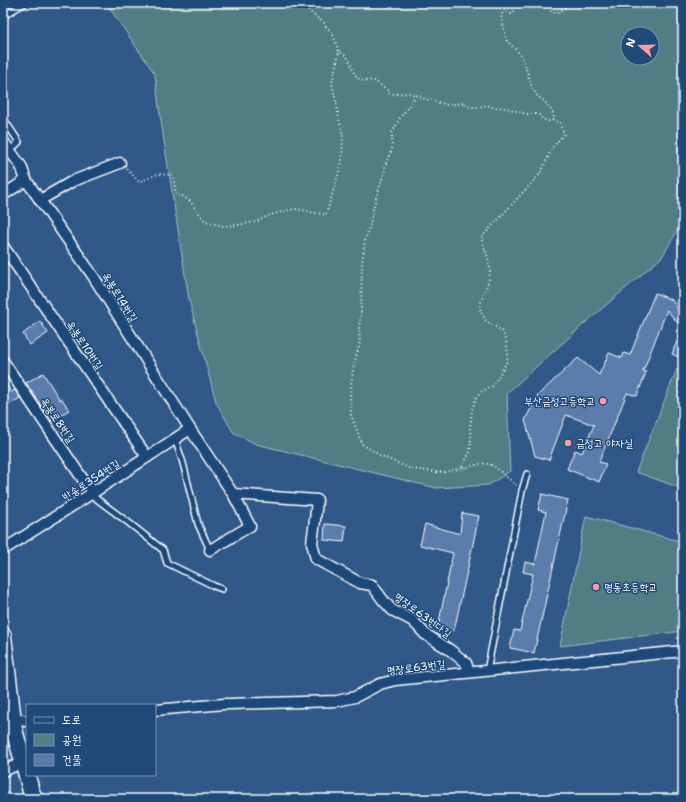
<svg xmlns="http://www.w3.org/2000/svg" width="686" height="802" viewBox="0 0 686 802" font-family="'Shantell Sans','Poor Story',sans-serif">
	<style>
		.green { fill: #517d85; stroke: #a8bec2; fill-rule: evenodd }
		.building { fill: #5b7bab; stroke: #fff }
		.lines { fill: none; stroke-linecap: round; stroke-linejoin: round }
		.lane-casing { stroke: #fff; stroke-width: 8 }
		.street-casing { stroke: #fff; stroke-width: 13 }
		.primary-casing { stroke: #fff; stroke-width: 19 }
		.path { stroke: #fff; stroke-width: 2; stroke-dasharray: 1 3; stroke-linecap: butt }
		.lane { stroke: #1f4a7a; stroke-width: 5 }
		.street { stroke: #1f4a7a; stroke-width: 10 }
		.primary { stroke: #1f4a7a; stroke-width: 16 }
		.poi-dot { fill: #ff9aa2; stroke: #1f4a7a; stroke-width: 1.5 }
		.labels { text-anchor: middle; stroke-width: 3; stroke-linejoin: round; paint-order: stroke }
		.street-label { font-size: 11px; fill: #fff; stroke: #1f4a7a }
		.poi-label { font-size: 11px; fill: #fff; stroke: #1f4a7a; text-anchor: start }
	</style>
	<rect width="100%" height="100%" fill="#305888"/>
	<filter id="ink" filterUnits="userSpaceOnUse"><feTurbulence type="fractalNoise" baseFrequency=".025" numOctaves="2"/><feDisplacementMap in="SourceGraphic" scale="8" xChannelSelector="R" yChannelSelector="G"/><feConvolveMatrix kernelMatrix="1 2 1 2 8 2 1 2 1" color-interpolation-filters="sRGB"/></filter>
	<g filter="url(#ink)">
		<g class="green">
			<path d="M 106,3 L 683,3 L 683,146 L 678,147 L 680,226 L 662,257 L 584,324 L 507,393 L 510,471 L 489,485 L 436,488 L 256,444 L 233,432 L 216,402 L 189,300 L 160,115 L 155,74 ZM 628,34 L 652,34 L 652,58 L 628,58 Z"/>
			<path d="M 677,369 L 683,371 L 683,489 L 636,472 Z"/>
			<path d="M 586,516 L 683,542 L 683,631 L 560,646 Z"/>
		</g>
		<g class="building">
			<path d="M 655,293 L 672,300 L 683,317 L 683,359 L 672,354 L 682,328 L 667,310 L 643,371 L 646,372 L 637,396 L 627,393 L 599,462 L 606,464 L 599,482 L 567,469 L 575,450 L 582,453 L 594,425 L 566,415 L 549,460 L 535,456 L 525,420 L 538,395 L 578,358 L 599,375 L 609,353 L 622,358 L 624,353 L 630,355 Z"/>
			<path d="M 40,321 L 48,333 L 30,345 L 23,334 Z"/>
			<path d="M 43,373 L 60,400 L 62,399 L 69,410 L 51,421 L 26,383 Z"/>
			<path d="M 3,380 L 11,392 L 15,390 L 20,398 L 3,408 Z"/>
			<path d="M 542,494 L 568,500 L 534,653 L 510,648 L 514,630 L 520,631 L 533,574 L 523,572 L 525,562 L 535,564 L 546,512 L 538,510 Z"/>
			<path d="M 462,513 L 479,516 L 454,631 L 438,627 L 453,553 L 420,545 L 425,524 L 460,534 Z"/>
			<path d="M 325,524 L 346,526 L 344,542 L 324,540 Z"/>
		</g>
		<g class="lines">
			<defs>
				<g id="lane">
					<path d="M 3,16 L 25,3"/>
					<path d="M 3,118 L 19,142 L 10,151"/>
					<path d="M 175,439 L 183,463 L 198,524 L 210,550"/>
					<path d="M 94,492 L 94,497 L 129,523 L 163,550 L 167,563 L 214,586 L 222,589"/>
					<path d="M 487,671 L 522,491 L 527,474"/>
				</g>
				<g id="street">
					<path d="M 3,141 L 21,166 L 26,180 L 93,276 L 190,429 L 233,494 L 317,500 L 315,520 L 312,543 L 316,559 L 360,583 L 372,585 L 383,600 L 392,610 L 413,621 L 425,634 L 450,650 L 466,663 L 469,672"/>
					<path d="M 3,195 L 26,180"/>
					<path d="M 40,200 L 73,181 L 120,163"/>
					<path d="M 3,246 L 147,457"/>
					<path d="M 3,361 L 84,481 L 94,492"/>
					<path d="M 3,550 L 94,492 L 190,429"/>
					<path d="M 210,550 L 250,526 L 233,494"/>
					<path d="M 155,710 L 224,704 L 229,704 L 337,701 L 355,697 L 380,684 L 395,680 L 683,651"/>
					<path d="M 13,719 L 27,721"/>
					<path d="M 3,771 L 24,762"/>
				</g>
				<g id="primary">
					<path d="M 3,636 L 14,730 L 27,775"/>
					<path d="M 27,775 L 31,792 L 35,799"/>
				</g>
			</defs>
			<use href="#lane" class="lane-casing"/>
			<use href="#street" class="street-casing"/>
			<use href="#primary" class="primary-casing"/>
			<g class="path">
				<path d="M 304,3 L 311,13 L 324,23 L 326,27 L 332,32 L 339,52 C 342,53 346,55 347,57 C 352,64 352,73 359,79 C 364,83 369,79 374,81 C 379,83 382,87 387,90 L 388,93 L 393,94 L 408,93 L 419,96 L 427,100 L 430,99 L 437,102 L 448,105 L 464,103 L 467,106 L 471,107 L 479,107 L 487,105 L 492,107 L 507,108 L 526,114 L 536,114 L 540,115 L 542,119 L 549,121 L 553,120 L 554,116 L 552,111 L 544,101 L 537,96 L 532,87 L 522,56 L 507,41 L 501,16 L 504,10 L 511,14 L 514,11 L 516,3"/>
				<path d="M 548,3 L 552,12 L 556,13 L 574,3"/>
				<path d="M 416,95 L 409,106 L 400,118 L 392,133 L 392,149 L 386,163 L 384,173 L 373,208 L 370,225 L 365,240 L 362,263 L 361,312 L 359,328 L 360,342 L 353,369 L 350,396 L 351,415 L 362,444 L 381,456 L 411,469 L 436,472 L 445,472 L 485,463 L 494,466 L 516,485"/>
				<path d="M 127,169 L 139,182 L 158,174 L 173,175 L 176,195 L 182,196 L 189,200 L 205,221 L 223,226 L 237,225 L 256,222 L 270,215 L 289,210 L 297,209 L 326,215 L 342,162 L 343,135 L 339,119 L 336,101 L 332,83 L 339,52"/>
				<path d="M 462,467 L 470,452 L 471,437 L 470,429 L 472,410 L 477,396 L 482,391 L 493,386 L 506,363 L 508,355 L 506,340 L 502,331 L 485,320 L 480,309 L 481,301 L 489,280 L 490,269 L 489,261 L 481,238 L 539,175 L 543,168 L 552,148 L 564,134 L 560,123 L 553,120"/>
			</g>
			<use href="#lane" class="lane"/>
			<use href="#street" class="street"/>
			<use href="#primary" class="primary"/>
		</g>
	</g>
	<g class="poi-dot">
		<circle cx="603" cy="401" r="4"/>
		<circle cx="568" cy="443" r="4"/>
		<circle cx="596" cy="587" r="4"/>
	</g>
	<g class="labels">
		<g class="street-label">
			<text transform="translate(120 297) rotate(58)" y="4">옥봉로14번길</text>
			<text transform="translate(85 345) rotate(56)" y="4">옥봉로10번길</text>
			<text transform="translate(58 420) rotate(56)" y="4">옥봉로8번길</text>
			<text transform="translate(91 480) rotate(-33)" y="4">반송로354번길</text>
			<text transform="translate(423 615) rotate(36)" y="4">명장로63번다길</text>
			<text transform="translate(416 667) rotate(-7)" y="4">명장로63번길</text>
		</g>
		<g class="poi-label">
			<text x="595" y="405" text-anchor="end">부산금정고등학교</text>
			<text x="576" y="447">금정고 야자실</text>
			<text x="604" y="591">명동초등학교</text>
		</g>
	</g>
	<rect width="686" height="802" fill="none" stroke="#1f4a7a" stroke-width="16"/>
	<rect x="8" y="8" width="670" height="786" fill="none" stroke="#fff" stroke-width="1.5" filter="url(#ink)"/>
	<rect x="26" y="704" width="130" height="72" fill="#1f4a7a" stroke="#7992af"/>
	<rect x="34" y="717" width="20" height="6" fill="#1f4a7a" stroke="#7992af"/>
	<text x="62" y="724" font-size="12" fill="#ffffff">도로</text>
	<rect x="34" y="734" width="20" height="12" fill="#517d85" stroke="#7992af"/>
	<text x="62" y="744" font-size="12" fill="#ffffff">공원</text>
	<rect x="34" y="754" width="20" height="12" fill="#5b7bab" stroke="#7992af"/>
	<text x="62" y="764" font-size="12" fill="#ffffff">건물</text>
	<g transform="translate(640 46) rotate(290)"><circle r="19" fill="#1f4a7a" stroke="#7992af"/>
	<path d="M0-3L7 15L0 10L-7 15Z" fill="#ff9aa2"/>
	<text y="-6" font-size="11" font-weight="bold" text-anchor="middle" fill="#ffffff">N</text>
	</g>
</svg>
